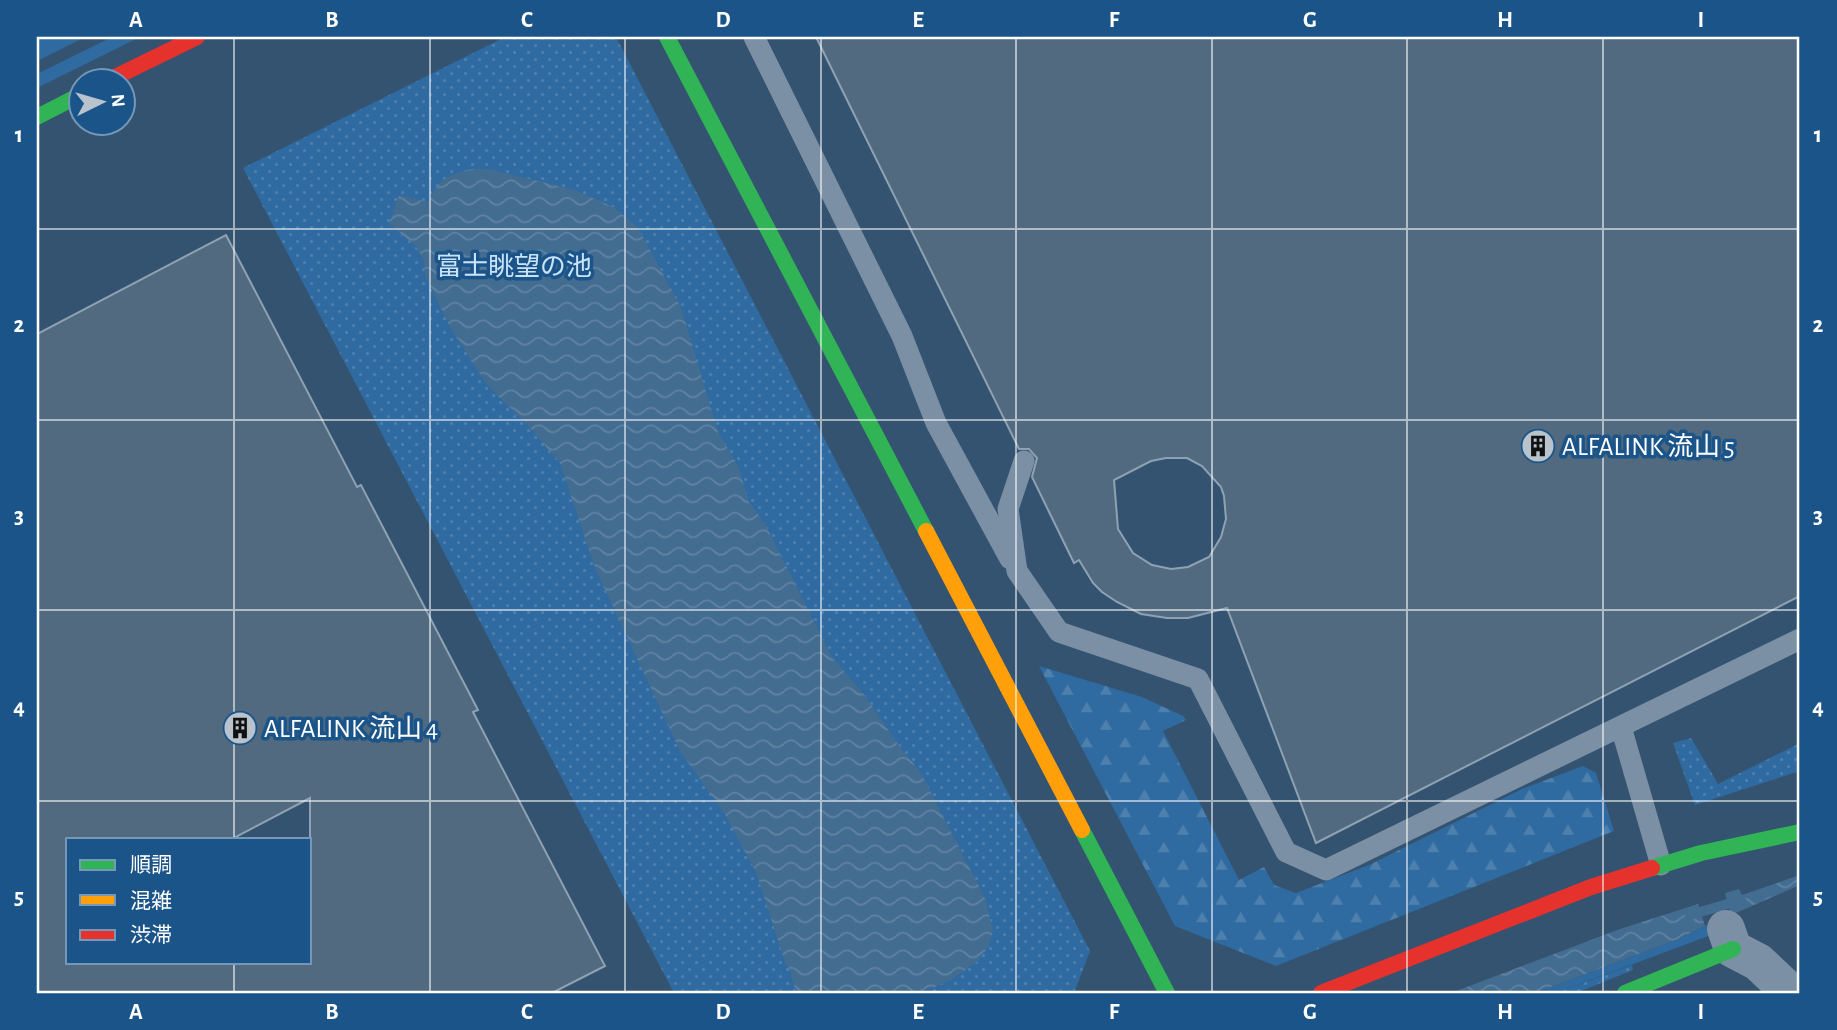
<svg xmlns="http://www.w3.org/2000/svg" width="1837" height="1030" viewBox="0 0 1837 1030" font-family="'Alegreya Sans','Noto Sans JP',sans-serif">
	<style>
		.grass { fill: #2f6aa0 }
		.forest { fill: url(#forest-firs) }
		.park { fill: url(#park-dots) }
		.water { fill: url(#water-waves) }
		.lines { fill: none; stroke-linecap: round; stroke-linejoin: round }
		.stream { stroke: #436c91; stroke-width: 10 }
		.building { fill: #516a80; stroke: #8fa2b3; stroke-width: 2; fill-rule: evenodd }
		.lane { stroke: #7b90a5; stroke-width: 21 }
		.street { stroke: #7b90a5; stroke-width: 38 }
		.fast { stroke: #30b455; stroke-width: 16 }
		.slow { stroke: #ff9f0a; stroke-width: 16 }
		.jam { stroke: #e5322d; stroke-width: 16 }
		.grid { fill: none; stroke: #fff; stroke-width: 2; stroke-opacity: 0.55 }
		.labels { text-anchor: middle; stroke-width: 7; stroke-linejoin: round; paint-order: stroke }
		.park-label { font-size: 26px; fill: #cae3f9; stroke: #1b5489 }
		.poi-label { font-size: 26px; fill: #fff; stroke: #1b5489; text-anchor: start }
		.neatline { fill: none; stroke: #fff; stroke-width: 2.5 }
		.grid-label { font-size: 23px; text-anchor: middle; font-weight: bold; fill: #fff }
	</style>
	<defs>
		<pattern id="forest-firs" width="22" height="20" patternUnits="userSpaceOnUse" patternTransform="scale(1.75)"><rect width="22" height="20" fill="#2f6aa0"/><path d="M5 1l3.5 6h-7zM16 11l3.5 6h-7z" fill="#4e80ae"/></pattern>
		<pattern id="park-dots" width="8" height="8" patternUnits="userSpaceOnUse" patternTransform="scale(1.75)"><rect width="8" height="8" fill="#2f6aa0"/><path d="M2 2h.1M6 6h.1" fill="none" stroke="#4e80ae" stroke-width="1.8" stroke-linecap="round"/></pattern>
		<pattern id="water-waves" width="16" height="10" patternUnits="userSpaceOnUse" patternTransform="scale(1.75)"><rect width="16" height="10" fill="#436c91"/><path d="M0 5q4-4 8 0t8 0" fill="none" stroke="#5f82a2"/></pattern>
	</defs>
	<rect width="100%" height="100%" fill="#345370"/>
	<g class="grass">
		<path d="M 37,37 L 85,37 L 37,61 Z"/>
		<path d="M 112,37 L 140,37 L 37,88 L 37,74 Z"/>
		<path d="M 1709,924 L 1714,934 L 1555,993 L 1535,993 L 1676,940 Z"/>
	</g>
	<path class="forest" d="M 1039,666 L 1142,697 L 1183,716 L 1186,720 L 1163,731 L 1239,880 L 1264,867 L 1274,885 L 1296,893 L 1369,865 L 1522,789 L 1583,766 L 1596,773 L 1614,831 L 1276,966 L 1175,926 Z"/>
	<g class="park">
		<path d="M 505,37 L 616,37 L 1090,951 L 1074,993 L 674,993 L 243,168 Z"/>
		<path d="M 1691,738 L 1718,784 L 1800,743 L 1800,771 L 1695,805 L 1673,743 Z"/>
		<path d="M 1632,965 L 1633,970 L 1576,993 L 1555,993 Z"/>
	</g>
	<g class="water">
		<path d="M 473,169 L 489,169 L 575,190 L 615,208 L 638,228 L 681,307 L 718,432 L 738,466 L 749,502 L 764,522 L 832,657 L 866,697 L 897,743 L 921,773 L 985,898 L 993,931 L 988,947 L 977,962 L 951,980 L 933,988 L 913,993 L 796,993 L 790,970 L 785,962 L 756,872 L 724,813 L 680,751 L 595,568 L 560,463 L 530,428 L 487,385 L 450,327 L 425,275 L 424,261 L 415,245 L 389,224 L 399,195 L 428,202 C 438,179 448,174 473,169 Z"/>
		<path d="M 1800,875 L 1800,885 L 1731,915 L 1725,893 L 1739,889 L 1742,895 Z"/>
		<path d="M 1698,904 L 1705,926 L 1676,940 L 1535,993 L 1451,993 L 1620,929 Z"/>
	</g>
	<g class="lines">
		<path class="stream" d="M 1690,915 L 1741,900"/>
	</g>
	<g class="building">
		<path d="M 816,37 L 1800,37 L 1800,596 L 1316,843 L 1227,608 L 1188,618 L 1167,618 L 1141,614 L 1117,602 L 1102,592 L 1093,583 L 1079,560 L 1074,563 L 1032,477 L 1037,458 L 1029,449 L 1019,449 ZM 1166,458 L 1187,458 L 1202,466 L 1221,487 L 1224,496 L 1226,519 L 1221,537 L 1209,557 L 1188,567 L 1171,569 L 1152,565 L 1133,553 L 1118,529 L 1114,480 L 1151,461 Z"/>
		<path d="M 226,235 L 357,487 L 361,485 L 478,710 L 473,712 L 605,966 L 552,993 L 37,993 L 37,334 ZM 310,798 L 310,962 L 68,962 L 68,839 L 232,839 Z"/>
	</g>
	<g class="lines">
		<g class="lane">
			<path d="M 754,37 L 902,336 L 936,423 L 1010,559"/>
			<path d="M 1024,461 L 1008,509 L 1017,571 L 1059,632 L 1198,679 L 1286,852 L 1326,870 L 1800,639"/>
			<path d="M 1621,727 L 1661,865"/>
		</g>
		<path class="street" d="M 1726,929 L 1733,949 L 1758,962 L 1791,993"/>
		<g class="fast">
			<path d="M 667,37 L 926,531"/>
			<path d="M 37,117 L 80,95"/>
			<path d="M 1082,830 L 1167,993"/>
			<path d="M 1652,868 L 1701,853 L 1800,832"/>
			<path d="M 1625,993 L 1733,949"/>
		</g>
		<path class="slow" d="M 926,531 L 1082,830"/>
		<g class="jam">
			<path d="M 109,80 L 197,37"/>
			<path d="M 1321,993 L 1591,887 L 1652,868"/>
		</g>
	</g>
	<path class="grid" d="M 234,37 L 234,839M 430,37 L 430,993M 625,37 L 625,993M 821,37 L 821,993M 1016,37 L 1016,993M 1212,37 L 1212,993M 1407,37 L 1407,993M 1603,37 L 1603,993M 37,229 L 1800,229M 37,420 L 1800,420M 37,610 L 1800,610M 37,801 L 1800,801M 234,962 L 234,993"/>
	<defs>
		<symbol id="building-disc" viewBox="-11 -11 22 22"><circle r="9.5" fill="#b8c3cd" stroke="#1b5489"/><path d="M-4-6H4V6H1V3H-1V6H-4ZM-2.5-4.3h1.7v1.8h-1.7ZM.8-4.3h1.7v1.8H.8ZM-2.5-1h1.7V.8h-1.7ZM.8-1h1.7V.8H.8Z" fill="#111"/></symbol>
	</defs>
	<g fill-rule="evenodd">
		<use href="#building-disc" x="1519" y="427" width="38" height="38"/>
		<use href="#building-disc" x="221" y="709" width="38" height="38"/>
	</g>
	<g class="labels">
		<g class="park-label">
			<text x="514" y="275">富士眺望の池</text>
		</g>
		<g class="poi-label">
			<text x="1562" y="455">ALFALINK 流山 5</text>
			<text x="264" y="737">ALFALINK 流山 4</text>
		</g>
	</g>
	<rect width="1837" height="1030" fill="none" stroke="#1b5489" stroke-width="77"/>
	<rect x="66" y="838" width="245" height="126" fill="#1b5489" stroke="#7698b8" stroke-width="2"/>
	<rect x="80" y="860" width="35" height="10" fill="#30b455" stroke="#7698b8" stroke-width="2"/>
	<text x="130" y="872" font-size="21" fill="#ffffff">順調</text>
	<rect x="80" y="895" width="35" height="10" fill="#ff9f0a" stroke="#7698b8" stroke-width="2"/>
	<text x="130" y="908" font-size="21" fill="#ffffff">混雑</text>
	<rect x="80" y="930" width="35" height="10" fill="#e5322d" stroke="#7698b8" stroke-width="2"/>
	<text x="130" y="942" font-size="21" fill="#ffffff">渋滞</text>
	<g transform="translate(102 102) rotate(85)"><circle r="33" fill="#1b5489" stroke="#7698b8" stroke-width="2"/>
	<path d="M0-5L12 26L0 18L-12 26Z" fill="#b8c3cd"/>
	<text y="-10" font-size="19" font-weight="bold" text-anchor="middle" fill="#ffffff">N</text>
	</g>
	<rect x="38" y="38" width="1760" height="954" class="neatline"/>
	<g class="grid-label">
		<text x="136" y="27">A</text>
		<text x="332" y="27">B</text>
		<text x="527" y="27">C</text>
		<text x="723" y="27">D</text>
		<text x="918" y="27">E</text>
		<text x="1114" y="27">F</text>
		<text x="1310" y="27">G</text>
		<text x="1505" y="27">H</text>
		<text x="1701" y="27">I</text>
		<text x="19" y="142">1</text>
		<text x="1818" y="142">1</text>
		<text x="19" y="332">2</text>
		<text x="1818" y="332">2</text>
		<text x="19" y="523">3</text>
		<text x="1818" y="523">3</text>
		<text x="19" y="714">4</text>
		<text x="1818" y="714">4</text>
		<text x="19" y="904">5</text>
		<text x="1818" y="904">5</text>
		<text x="136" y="1019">A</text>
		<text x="332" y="1019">B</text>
		<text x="527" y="1019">C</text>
		<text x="723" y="1019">D</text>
		<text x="918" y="1019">E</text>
		<text x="1114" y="1019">F</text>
		<text x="1310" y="1019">G</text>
		<text x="1505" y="1019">H</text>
		<text x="1701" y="1019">I</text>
	</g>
</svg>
